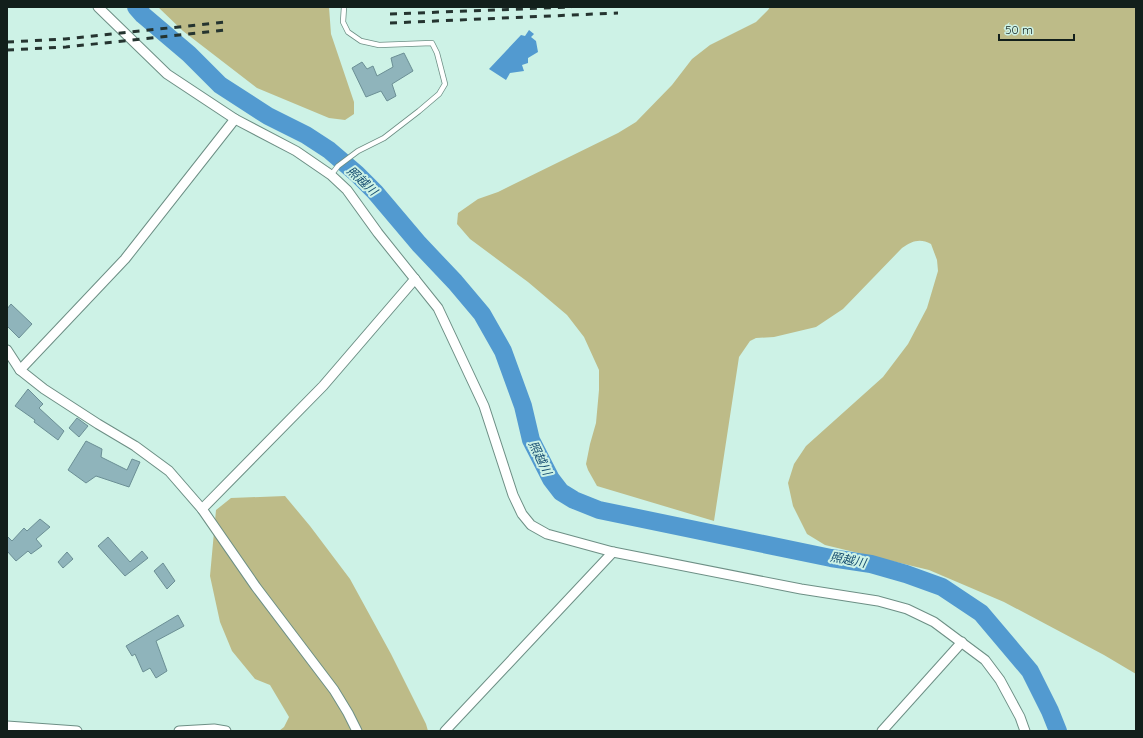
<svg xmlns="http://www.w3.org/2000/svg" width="1143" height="738" viewBox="0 0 1143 738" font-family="Quicksand,'Noto Sans JP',sans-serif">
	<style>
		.green { fill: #bdbb88 }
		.water { fill: #529ad0 }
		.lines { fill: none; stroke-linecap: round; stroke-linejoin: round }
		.river { stroke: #529ad0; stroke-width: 18 }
		.building { fill: #8fb4bb; stroke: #6b8f95 }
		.lane-casing { stroke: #6d8f85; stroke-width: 6 }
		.street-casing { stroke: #6d8f85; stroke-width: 11 }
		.lane { stroke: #fff; stroke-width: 4.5 }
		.street { stroke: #fff; stroke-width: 9 }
		.rail { stroke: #253430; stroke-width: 3; stroke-dasharray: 7 7; stroke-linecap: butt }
		.labels { text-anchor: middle; stroke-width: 4; stroke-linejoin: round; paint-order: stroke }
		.water-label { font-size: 12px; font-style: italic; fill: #144b6f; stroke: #cdf2e6 }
	</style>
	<rect width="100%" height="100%" fill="#cdf2e6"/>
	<g class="green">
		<path d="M 158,7 L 329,7 L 331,34 L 354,102 L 354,114 L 345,120 L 329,118 L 257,88 L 183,31 Z"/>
		<path d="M 770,7 L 1136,7 L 1136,674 L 1104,655 L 1004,602 L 929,570 L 825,545 L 807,534 L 793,506 L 788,483 L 794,464 L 806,446 L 883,377 L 908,344 L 927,308 L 938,271 L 937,260 L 931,244 C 920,238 912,241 902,248 L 843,309 L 816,327 L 774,337 L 756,338 L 750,341 L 739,357 L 714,521 L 597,486 L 588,470 L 586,464 L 590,444 L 596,423 L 599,390 L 599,370 L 584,337 L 567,315 L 528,282 L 470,239 L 457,224 L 458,213 L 478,199 L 498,192 L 618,133 L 636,122 L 672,85 L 692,59 L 710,45 L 756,22 L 768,10 Z"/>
		<path d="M 285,496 L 310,526 L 350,579 L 391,654 L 426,724 L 428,731 L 279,731 L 284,727 L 289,717 L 270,685 L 255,679 L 232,651 L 220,622 L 210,576 L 216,510 L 231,498 Z"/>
	</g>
	<path class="water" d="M 529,30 L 534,34 L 531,37 L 536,41 L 538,52 L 528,58 L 528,63 L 522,65 L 524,71 L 510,73 L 506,80 L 489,69 L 521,35 L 525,36 Z"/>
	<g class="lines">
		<path class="river" d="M 136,7 L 143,15 L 189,54 L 220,85 L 268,116 L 306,135 L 329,150 L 357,174 L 375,192 L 419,244 L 455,282 L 482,314 L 503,351 L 523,406 L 531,440 L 551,479 L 561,492 L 574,500 L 599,510 L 831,558 L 871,564 L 906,574 L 942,587 L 981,613 L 1030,671 L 1050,711 L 1058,731"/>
	</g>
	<g class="building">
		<path d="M 404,53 L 413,71 L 392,84 L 396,96 L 387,101 L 381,91 L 366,97 L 352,68 L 362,62 L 367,69 L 373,66 L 377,76 L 393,67 L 391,58 Z"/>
		<path d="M 11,304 L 32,324 L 19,338 L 7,326 L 7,309 Z"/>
		<path d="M 28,389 L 43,404 L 39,408 L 64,431 L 58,440 L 34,422 L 35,420 L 15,406 Z"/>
		<path d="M 77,418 L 88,426 L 79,437 L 69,428 Z"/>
		<path d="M 86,441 L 102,449 L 101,457 L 127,470 L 132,459 L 140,462 L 129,487 L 96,476 L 86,483 L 68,470 Z"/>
		<path d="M 40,519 L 50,527 L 36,539 L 42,546 L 31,554 L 28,551 L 16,561 L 7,551 L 7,536 L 12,541 L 24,528 L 27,531 Z"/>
		<path d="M 108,537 L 130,562 L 142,551 L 148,558 L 125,576 L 98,546 Z"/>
		<path d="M 67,552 L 73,559 L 63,568 L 58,562 Z"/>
		<path d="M 163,563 L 175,581 L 167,589 L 154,571 Z"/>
		<path d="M 178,615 L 184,626 L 156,641 L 167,671 L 156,678 L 150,668 L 143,672 L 135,654 L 132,656 L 126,646 Z"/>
	</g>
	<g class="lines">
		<defs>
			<path id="lane" d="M 331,175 L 338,166 L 358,151 L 384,138 L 419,111 L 439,94 L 445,84 L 437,53 L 432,43 L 379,45 L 361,41 L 348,32 L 343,22 L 344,7"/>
			<g id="street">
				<path d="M 98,7 L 167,74 L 235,119 L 296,151 L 331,175 L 347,190 L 378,233 L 438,308 L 484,406 L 513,495 L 522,514 L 531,525 L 547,534 L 613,552 L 801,589 L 878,601 L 907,609 L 934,622 L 985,660 L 1000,680 L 1020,717 L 1025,731"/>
				<path d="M 7,350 L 20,370 L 44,389 L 98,424 L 135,446 L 169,471 L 202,509 L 256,587 L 334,690 L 348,713 L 357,731"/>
				<path d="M 20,370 L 125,259 L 235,119"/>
				<path d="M 202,509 L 323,386 L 415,279"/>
				<path d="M 7,726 L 77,731"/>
				<path d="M 179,731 L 214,729 L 226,731"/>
				<path d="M 445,731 L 613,552"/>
				<path d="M 882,731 L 962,642"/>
			</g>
		</defs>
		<use href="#lane" class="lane-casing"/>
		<use href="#street" class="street-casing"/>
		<use href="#lane" class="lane"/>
		<use href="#street" class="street"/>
		<g class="rail">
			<path d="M 390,14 L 572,7"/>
			<path d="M 390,23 L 618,13"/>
			<path d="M 7,42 L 65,39 L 225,22"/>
			<path d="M 7,50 L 66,47 L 226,30"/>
		</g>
	</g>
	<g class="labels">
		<g class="water-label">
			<text transform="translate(362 181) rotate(43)" y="4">照越川</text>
			<text transform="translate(540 458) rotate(64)" y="4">照越川</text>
			<text transform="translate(848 560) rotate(11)" y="4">照越川</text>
		</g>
	</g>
	<rect width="1143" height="738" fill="none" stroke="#121f1b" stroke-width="16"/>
	<path d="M999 34v6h75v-6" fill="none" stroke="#121f1b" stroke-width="2"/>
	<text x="1005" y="34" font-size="12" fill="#121f1b" stroke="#cdf2e6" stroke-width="3" paint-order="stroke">50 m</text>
</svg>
